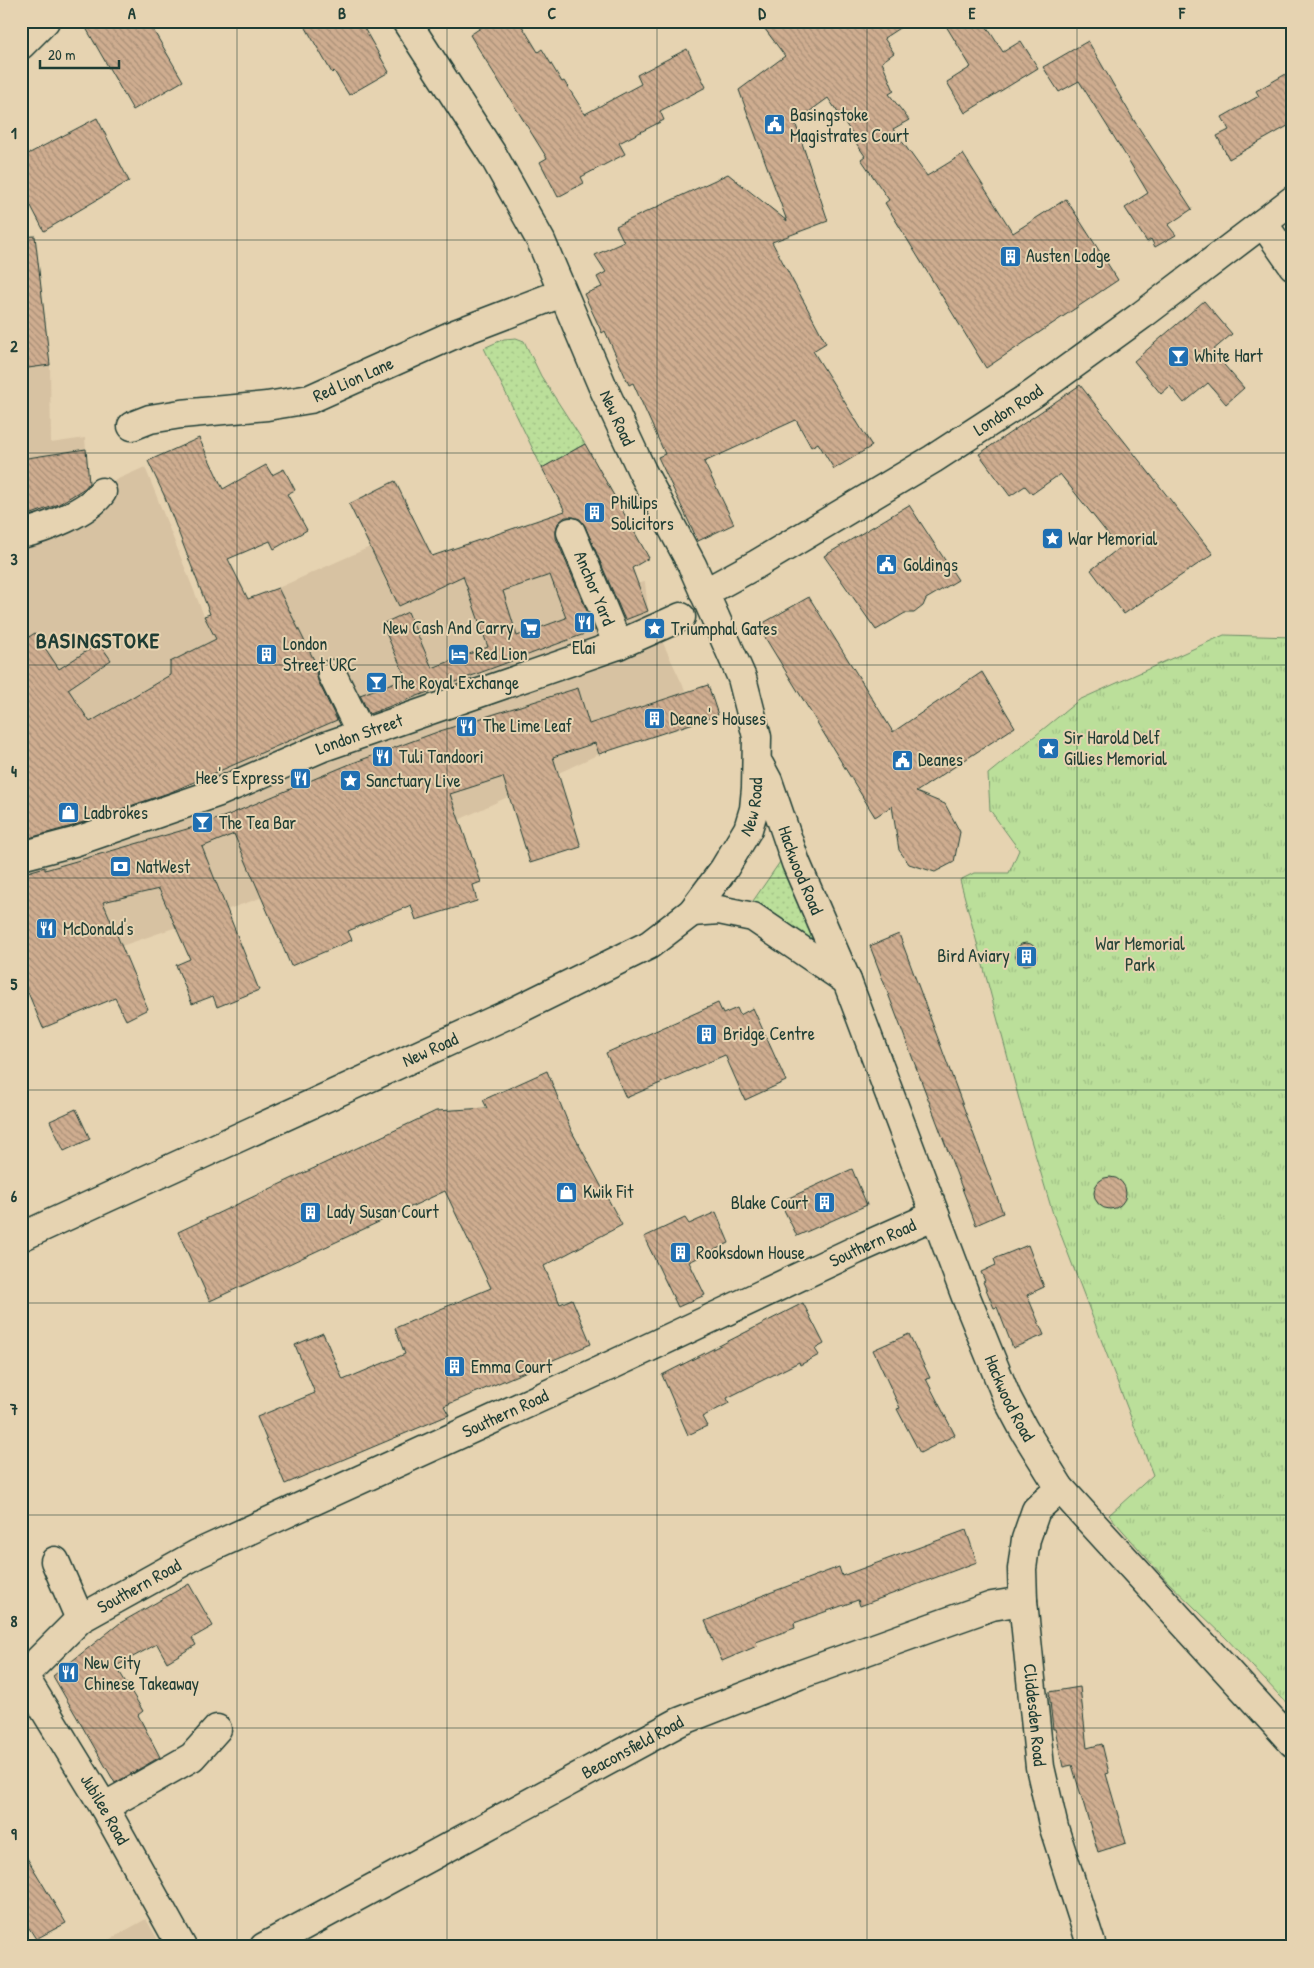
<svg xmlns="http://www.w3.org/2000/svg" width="1314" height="1968" viewBox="0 0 1314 1968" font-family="'Patrick Hand',sans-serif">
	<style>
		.built { fill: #d7c2a2 }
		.grass { fill: url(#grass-dots); stroke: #6d8e67 }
		.park { fill: url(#park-tufts); stroke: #6d8e67 }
		.building { fill: url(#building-back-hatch); stroke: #1f3d34; fill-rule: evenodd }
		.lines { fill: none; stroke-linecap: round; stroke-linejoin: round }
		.minor-casing { stroke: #1f3d34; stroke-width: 31 }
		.minor { stroke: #e6d3b1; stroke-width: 28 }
		.grid { fill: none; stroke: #1f3d34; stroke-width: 1; stroke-opacity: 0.55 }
		.labels { text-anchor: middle; stroke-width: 4; stroke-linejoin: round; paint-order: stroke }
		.poi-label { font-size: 18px; fill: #1f3d34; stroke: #e6d3b1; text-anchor: start }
		.street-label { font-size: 18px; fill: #1f3d34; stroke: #e6d3b1 }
		.park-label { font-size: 18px; fill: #274539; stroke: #e6d3b1 }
		.district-label { font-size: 22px; font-weight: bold; letter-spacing: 1px; fill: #1f3d34; stroke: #e6d3b1 }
		.neatline { fill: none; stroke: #1f3d34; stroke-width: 2 }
		.grid-label { font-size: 16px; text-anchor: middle; font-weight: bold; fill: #1f3d34 }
	</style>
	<defs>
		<pattern id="grass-dots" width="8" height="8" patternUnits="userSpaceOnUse" patternTransform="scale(1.25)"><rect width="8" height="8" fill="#bbdf9a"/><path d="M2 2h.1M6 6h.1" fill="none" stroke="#a0c085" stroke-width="1.8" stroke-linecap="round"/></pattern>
		<pattern id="park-tufts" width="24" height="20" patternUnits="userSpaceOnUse" patternTransform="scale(1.25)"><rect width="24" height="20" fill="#bbdf9a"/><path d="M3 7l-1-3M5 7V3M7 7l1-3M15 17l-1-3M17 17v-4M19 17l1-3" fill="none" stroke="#a0c085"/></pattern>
		<pattern id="building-back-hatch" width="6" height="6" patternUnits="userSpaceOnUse" patternTransform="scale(1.25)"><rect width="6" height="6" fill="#cfad90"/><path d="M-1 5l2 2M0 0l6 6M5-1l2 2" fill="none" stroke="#a78e76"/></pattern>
	</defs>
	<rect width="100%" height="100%" fill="#e6d3b1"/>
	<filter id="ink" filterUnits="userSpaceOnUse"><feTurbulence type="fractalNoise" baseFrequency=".02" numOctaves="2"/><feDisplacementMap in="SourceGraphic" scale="10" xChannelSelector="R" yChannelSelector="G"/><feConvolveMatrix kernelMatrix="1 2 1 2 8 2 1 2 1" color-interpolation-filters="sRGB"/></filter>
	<g filter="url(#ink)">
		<g class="built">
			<path d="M 50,365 L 51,443 L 85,438 L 89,492 L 145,467 L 204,616 L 278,588 L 370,547 L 399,605 L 453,549 L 556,514 L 596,591 L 645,582 L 648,611 L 686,692 L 589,724 L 599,754 L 382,856 L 84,959 L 102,1003 L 43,1028 L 24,983 L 21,984 L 21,369 Z"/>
			<path d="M 146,1919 L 162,1947 L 96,1947 Z"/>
		</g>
		<g class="grass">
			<path d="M 516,338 L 524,341 L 541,376 L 585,444 L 542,468 L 484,348 L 504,339 Z"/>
			<path d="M 782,859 L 822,950 L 781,918 L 753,901 Z"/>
		</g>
		<path class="park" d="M 1224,635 L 1293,637 L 1293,1710 L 1226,1638 L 1167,1581 L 1109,1515 L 1153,1475 L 1053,1214 L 1022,1110 L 960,880 L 974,873 L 1009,873 L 1019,850 L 990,810 L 988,774 L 1079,700 Z"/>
		<g class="building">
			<path d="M 82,21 L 148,21 L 183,81 L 133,110 Z"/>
			<path d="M 302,21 L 360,21 L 389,72 L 349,95 L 334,71 L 332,73 Z"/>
			<path d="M 491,21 L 519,21 L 538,52 L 542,49 L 562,82 L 564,81 L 585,114 L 641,84 L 637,75 L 687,49 L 706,87 L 660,111 L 664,120 L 619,143 L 625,154 L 581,177 L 584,183 L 558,197 L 540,162 L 547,158 L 470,35 Z"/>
			<path d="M 759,21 L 910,21 L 884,38 L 894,53 L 882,62 L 894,91 L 889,94 L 909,120 L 893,129 L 927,176 L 963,154 L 1013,233 L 1066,199 L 1118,280 L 986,368 L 885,203 L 889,200 L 861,159 L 865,156 L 856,143 L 858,142 L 828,98 L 795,122 L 828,221 L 772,242 L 826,343 L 813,351 L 872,446 L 834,469 L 818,443 L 811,447 L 796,420 L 704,462 L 734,524 L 698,541 L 658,457 L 665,454 L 633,383 L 629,385 L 605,331 L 602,333 L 584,294 L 602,287 L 597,277 L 606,272 L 595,255 L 624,242 L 616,226 L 728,174 L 787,221 L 739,90 L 785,56 Z"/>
			<path d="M 943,21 L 983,21 L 1003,52 L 1021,41 L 1038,68 L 965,113 L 947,82 L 971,67 Z"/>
			<path d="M 1088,41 L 1135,122 L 1192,209 L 1168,225 L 1176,235 L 1155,247 L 1151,239 L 1147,242 L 1125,208 L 1148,193 L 1126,156 L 1079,81 L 1059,92 L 1043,67 Z"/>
			<path d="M 1293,70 L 1293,123 L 1229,159 L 1217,136 L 1229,130 L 1222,117 L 1259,96 L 1256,91 Z"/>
			<path d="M 97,118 L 129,181 L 44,231 L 31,206 L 21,208 L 21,156 L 28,154 Z"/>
			<path d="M 35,236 L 50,365 L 21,369 L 21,237 Z"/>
			<path d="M 1204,301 L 1232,334 L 1212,351 L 1244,388 L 1226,404 L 1208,383 L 1184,403 L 1170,386 L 1161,394 L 1134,361 Z"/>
			<path d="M 1080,385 L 1213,554 L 1124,614 L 1091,570 L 1119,548 L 1060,474 L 1032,494 L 1025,486 L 1010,496 L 979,454 Z"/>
			<path d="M 199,438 L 223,489 L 266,465 L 272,475 L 284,469 L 295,490 L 287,494 L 307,530 L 274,549 L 270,541 L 228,559 L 248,599 L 278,588 L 318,668 L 316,673 L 318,681 L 337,720 L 171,792 L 69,827 L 29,838 L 21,827 L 21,642 L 35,633 L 59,669 L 99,643 L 111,660 L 68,689 L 90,722 L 170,675 L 170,662 L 216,639 L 204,616 L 210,614 L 164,495 L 148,461 Z"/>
			<path d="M 585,444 L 649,558 L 632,568 L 648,611 L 625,620 L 585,526 L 580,519 L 573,517 L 565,517 L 558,523 L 556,530 L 556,538 L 595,630 L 369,714 L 360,695 L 406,678 L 382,624 L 408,612 L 432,668 L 488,647 L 463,576 L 399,606 L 349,504 L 395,481 L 432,556 L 565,511 L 542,468 ZM 550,575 L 566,618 L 517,636 L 503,591 Z"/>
			<path d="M 86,449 L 89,483 L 85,488 L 59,504 L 21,518 L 21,459 Z"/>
			<path d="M 909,505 L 958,580 L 926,599 L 923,606 L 914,613 L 905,613 L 876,630 L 824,556 Z"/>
			<path d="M 809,597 L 893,732 L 982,672 L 1015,727 L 916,792 L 945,804 L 960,832 L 954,862 L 935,872 L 909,864 L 899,850 L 892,806 L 875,817 L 758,626 Z"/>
			<path d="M 708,685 L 718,715 L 599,754 L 595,743 L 553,757 L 581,847 L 530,863 L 503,777 L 450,794 L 481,882 L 473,885 L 477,901 L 416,920 L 411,905 L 348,931 L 352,940 L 291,966 L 234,834 L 202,847 L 259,990 L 217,1007 L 213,996 L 192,1004 L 176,965 L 190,959 L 159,889 L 103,902 L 148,1009 L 126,1020 L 115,998 L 43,1028 L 21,976 L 21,874 L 45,867 L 45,870 L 194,827 L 226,816 L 350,764 L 440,731 L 578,688 L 589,724 Z"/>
			<path d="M 899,934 L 1003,1213 L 976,1225 L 870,946 Z"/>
			<circle cx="1026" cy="954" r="11"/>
			<path d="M 718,1003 L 723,1014 L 737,1008 L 740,1015 L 753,1008 L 786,1081 L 745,1100 L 725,1055 L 626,1098 L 606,1053 Z"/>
			<path d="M 547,1071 L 571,1130 L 622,1225 L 544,1266 L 560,1304 L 572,1299 L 591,1344 L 444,1406 L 449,1415 L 285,1484 L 257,1417 L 315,1393 L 295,1345 L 323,1333 L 343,1380 L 405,1354 L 395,1328 L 491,1288 L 445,1191 L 210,1301 L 178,1232 L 436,1111 L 487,1108 L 483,1100 Z"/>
			<path d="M 76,1109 L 90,1139 L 64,1151 L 50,1121 Z"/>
			<path d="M 852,1169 L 867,1205 L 797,1236 L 780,1202 Z"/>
			<circle cx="1110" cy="1193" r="16"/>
			<path d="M 716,1212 L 729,1243 L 689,1262 L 705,1295 L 678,1307 L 644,1237 L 685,1218 L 689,1224 Z"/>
			<path d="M 1028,1245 L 1044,1287 L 1027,1295 L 1044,1335 L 1013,1348 L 997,1307 L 994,1308 L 983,1282 L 985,1281 L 981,1272 L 996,1265 L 994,1259 Z"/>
			<path d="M 803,1303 L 824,1344 L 815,1349 L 819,1355 L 800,1365 L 799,1362 L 727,1398 L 729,1403 L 702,1417 L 707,1426 L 688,1435 L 662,1375 Z"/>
			<path d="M 909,1334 L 930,1378 L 926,1379 L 955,1435 L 920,1453 L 897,1409 L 900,1408 L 873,1350 Z"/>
			<path d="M 966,1530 L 977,1562 L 860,1606 L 858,1600 L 794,1623 L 795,1628 L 756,1642 L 757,1646 L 722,1661 L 705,1621 L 757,1599 L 756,1598 L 839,1567 L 842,1576 Z"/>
			<path d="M 189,1584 L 213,1626 L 192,1638 L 196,1645 L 167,1662 L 157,1644 L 116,1666 L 143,1711 L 138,1715 L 160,1757 L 115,1783 L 53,1676 L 120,1623 Z"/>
			<path d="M 1080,1687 L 1087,1748 L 1102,1744 L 1109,1773 L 1106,1774 L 1126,1843 L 1098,1852 L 1072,1765 L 1063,1767 L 1055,1729 L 1053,1729 L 1049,1692 Z"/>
			<path d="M 21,1848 L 66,1923 L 36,1939 L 29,1928 L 21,1933 Z"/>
		</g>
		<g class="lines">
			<defs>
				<g id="minor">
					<path d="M 21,45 L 45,21"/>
					<path d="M 1263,223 L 1293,266"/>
					<path id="s1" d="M 132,426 L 150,419 L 181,414 L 267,406 L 310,399 L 455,334 L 562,293"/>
					<path id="s2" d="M 571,532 L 618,645"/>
					<path d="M 21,534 C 44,529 89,512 102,492"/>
					<path id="s3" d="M 704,593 L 757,564 L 933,459 L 1033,394 L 1142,315 L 1293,200"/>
					<path d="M 332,674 L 361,733"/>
					<path id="s4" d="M 760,766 L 768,781 L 796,863 L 847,981 L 966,1297 L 1007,1398 L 1024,1430 L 1060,1488 L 1293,1743"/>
					<path id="s5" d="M 21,856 L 74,842 L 219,792 L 323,747 L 618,645 L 681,617"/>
					<path d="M 692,912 L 719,910 L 753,917 L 847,981"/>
					<path id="s6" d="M 21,1237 L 515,1011 L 649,945 L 692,912 L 724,869 L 748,829 L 754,809 L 756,788 L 757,737 L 742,678 L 692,565 L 642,471 L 602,385 L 541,241 L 494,157 L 406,21"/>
					<path id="s7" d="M 1060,1488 L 1036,1510 L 1026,1539 L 1022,1569 L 1023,1601 L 1040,1767 L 1054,1828 L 1092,1947"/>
					<path d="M 55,1561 L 80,1619"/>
					<path id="s8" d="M 24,1676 L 104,1807 L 182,1947"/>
					<path id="s9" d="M 21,1678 L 80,1619 L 197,1554 L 614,1364 L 856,1250 L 935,1215"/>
					<path d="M 104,1807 L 192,1757 L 217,1729"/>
					<path id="s10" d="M 264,1947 L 679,1722 L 799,1675 L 944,1623 L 992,1606 L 1023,1601"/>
				</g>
			</defs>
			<use href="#minor" class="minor-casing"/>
			<use href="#minor" class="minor"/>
		</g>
	</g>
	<path class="grid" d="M 237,21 L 237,1947M 447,21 L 447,1947M 657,21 L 657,1947M 867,21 L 867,1947M 1077,21 L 1077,1947M 21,240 L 1293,240M 21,453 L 1293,453M 21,665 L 1293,665M 21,878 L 1293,878M 21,1090 L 1293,1090M 21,1303 L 1293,1303M 21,1515 L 1293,1515M 21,1728 L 1293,1728"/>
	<defs>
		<symbol id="civic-square" viewBox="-11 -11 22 22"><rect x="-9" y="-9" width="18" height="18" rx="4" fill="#1f6fb2" stroke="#e6d3b1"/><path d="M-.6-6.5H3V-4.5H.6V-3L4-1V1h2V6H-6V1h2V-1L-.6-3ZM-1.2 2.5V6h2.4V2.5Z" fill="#fff"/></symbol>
		<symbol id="building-square" viewBox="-11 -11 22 22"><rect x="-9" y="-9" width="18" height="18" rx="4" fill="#1f6fb2" stroke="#e6d3b1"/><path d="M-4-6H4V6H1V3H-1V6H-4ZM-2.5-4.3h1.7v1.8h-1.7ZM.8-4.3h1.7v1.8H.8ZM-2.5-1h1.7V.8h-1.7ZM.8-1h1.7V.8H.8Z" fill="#fff"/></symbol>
		<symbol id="bar-square" viewBox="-11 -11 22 22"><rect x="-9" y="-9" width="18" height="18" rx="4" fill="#1f6fb2" stroke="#e6d3b1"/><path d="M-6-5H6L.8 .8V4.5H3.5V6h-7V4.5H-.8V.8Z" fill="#fff"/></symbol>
		<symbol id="sight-square" viewBox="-11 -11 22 22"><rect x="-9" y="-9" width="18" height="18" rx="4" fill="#1f6fb2" stroke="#e6d3b1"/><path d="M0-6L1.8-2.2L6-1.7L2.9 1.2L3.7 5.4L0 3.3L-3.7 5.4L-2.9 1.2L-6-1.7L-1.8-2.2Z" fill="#fff"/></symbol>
		<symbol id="restaurant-square" viewBox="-11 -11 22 22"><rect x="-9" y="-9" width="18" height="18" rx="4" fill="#1f6fb2" stroke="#e6d3b1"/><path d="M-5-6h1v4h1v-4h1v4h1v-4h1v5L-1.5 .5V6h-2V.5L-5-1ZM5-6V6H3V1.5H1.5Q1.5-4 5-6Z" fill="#fff"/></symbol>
		<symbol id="supermarket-square" viewBox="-11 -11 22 22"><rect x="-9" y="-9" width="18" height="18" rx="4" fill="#1f6fb2" stroke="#e6d3b1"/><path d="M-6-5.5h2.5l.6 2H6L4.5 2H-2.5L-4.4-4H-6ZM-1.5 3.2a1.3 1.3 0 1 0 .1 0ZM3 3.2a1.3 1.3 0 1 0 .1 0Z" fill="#fff"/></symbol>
		<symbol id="hotel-square" viewBox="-11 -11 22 22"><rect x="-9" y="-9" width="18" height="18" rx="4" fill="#1f6fb2" stroke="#e6d3b1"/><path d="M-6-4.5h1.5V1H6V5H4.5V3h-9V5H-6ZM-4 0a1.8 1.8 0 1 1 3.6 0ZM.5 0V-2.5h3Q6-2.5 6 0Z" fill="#fff"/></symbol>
		<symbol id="shop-square" viewBox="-11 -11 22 22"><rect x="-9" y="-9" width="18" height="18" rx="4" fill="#1f6fb2" stroke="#e6d3b1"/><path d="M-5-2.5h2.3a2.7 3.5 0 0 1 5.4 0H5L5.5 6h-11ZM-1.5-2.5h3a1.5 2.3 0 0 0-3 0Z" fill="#fff"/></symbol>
		<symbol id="bank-square" viewBox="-11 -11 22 22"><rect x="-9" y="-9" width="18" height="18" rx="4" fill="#1f6fb2" stroke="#e6d3b1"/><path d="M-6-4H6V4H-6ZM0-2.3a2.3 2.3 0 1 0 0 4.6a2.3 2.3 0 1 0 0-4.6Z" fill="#fff"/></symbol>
	</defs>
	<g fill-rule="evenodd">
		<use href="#civic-square" x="762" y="112" width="25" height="25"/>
		<use href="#building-square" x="998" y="244" width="25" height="25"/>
		<use href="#bar-square" x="1166" y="344" width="25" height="25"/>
		<use href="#building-square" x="582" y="500" width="25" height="25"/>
		<use href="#sight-square" x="1040" y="526" width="25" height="25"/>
		<use href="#civic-square" x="874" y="552" width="25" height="25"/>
		<use href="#restaurant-square" x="572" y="610" width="25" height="25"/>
		<use href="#supermarket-square" x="518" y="616" width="25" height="25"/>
		<use href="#sight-square" x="642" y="616" width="25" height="25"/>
		<use href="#building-square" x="254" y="642" width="25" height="25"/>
		<use href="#hotel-square" x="446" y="642" width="25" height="25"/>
		<use href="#bar-square" x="364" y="670" width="25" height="25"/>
		<use href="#building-square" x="642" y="706" width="25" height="25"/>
		<use href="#restaurant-square" x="454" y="714" width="25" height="25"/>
		<use href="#sight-square" x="1036" y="736" width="25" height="25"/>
		<use href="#restaurant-square" x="370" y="744" width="25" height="25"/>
		<use href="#civic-square" x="890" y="748" width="25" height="25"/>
		<use href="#restaurant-square" x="288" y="766" width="25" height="25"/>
		<use href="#sight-square" x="338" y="768" width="25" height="25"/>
		<use href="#shop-square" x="56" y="800" width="25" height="25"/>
		<use href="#bar-square" x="190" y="810" width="25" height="25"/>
		<use href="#bank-square" x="108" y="854" width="25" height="25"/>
		<use href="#restaurant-square" x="34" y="916" width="25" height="25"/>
		<use href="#building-square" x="1014" y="944" width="25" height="25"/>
		<use href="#building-square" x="694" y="1022" width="25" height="25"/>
		<use href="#shop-square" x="554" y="1180" width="25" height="25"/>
		<use href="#building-square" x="812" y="1190" width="25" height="25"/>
		<use href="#building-square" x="298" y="1200" width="25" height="25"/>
		<use href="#building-square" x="668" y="1240" width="25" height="25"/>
		<use href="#building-square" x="442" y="1354" width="25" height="25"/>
		<use href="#restaurant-square" x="56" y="1660" width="25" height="25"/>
	</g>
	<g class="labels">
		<g class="poi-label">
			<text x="790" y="121">Basingstoke<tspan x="790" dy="21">Magistrates Court</tspan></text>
			<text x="1026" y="262">Austen Lodge</text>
			<text x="1194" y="362">White Hart</text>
			<text x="611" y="509">Phillips<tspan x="611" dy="21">Solicitors</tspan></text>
			<text x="1068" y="545">War Memorial</text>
			<text x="903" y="571">Goldings</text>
			<text x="514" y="634" text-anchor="end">New Cash And Carry</text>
			<text x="671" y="635">Triumphal Gates</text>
			<text x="283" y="650">London<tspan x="283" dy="21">Street URC</tspan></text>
			<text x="584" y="654" text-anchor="middle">Elai</text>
			<text x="475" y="660">Red Lion</text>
			<text x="392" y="689">The Royal Exchange</text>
			<text x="670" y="725">Deane's Houses</text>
			<text x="483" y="732">The Lime Leaf</text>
			<text x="1064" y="744">Sir Harold Delf<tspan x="1064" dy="21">Gillies Memorial</tspan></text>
			<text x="399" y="763">Tuli Tandoori</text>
			<text x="918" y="766">Deanes</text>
			<text x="284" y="784" text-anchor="end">Hee's Express</text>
			<text x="366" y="787">Sanctuary Live</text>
			<text x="84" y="819">Ladbrokes</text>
			<text x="219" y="829">The Tea Bar</text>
			<text x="136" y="873">NatWest</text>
			<text x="63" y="935">McDonald's</text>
			<text x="1010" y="962" text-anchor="end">Bird Aviary</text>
			<text x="723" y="1040">Bridge Centre</text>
			<text x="583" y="1198">Kwik Fit</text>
			<text x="808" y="1209" text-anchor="end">Blake Court</text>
			<text x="327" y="1218">Lady Susan Court</text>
			<text x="696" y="1259">Rooksdown House</text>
			<text x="471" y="1373">Emma Court</text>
			<text x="84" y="1669">New City<tspan x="84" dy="21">Chinese Takeaway</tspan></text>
		</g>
		<g class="street-label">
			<text dy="6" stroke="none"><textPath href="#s1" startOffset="228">Red Lion Lane</textPath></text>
			<text dy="6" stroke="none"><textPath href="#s3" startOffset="355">London Road</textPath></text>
			<text transform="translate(617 418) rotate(65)" y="6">New Road</text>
			<text dy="6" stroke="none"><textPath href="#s2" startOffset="61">Anchor Yard</textPath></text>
			<text dy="6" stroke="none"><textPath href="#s5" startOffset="360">London Street</textPath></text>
			<text dy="6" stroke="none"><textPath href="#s6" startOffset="870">New Road</textPath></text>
			<text dy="6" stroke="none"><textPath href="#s4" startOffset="112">Hackwood Road</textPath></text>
			<text dy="6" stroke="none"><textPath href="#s6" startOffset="450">New Road</textPath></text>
			<text dy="6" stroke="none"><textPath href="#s9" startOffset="961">Southern Road</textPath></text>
			<text dy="6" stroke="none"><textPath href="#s4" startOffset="680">Hackwood Road</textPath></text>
			<text dy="6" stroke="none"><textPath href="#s9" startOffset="556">Southern Road</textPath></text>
			<text dy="6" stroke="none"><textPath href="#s9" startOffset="151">Southern Road</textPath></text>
			<text dy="6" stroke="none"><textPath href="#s7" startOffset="240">Cliddesden Road</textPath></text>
			<text dy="6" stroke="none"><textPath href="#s10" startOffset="419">Beaconsfield Road</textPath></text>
			<text dy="6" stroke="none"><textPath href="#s8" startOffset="156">Jubilee Road</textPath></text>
		</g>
		<g class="park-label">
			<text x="1140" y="950">War Memorial<tspan x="1140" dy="21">Park</tspan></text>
		</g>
		<g class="district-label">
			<text x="98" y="648">BASINGSTOKE</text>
		</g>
	</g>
	<rect width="1314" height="1968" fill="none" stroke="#e6d3b1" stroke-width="55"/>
	<path d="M40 60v8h79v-8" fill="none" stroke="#1f3d34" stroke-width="2.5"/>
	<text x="48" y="60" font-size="15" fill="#1f3d34" stroke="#e6d3b1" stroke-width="4" paint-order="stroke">20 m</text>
	<rect x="28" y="28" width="1258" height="1912" class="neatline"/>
	<g class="grid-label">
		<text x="132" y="19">A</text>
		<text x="342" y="19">B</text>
		<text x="552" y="19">C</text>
		<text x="762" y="19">D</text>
		<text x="972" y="19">E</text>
		<text x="1182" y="19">F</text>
		<text x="14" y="139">1</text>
		<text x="14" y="352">2</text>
		<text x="14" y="565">3</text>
		<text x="14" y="777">4</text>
		<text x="14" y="990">5</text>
		<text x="14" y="1202">6</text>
		<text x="14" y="1415">7</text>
		<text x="14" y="1627">8</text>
		<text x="14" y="1840">9</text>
	</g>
</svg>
